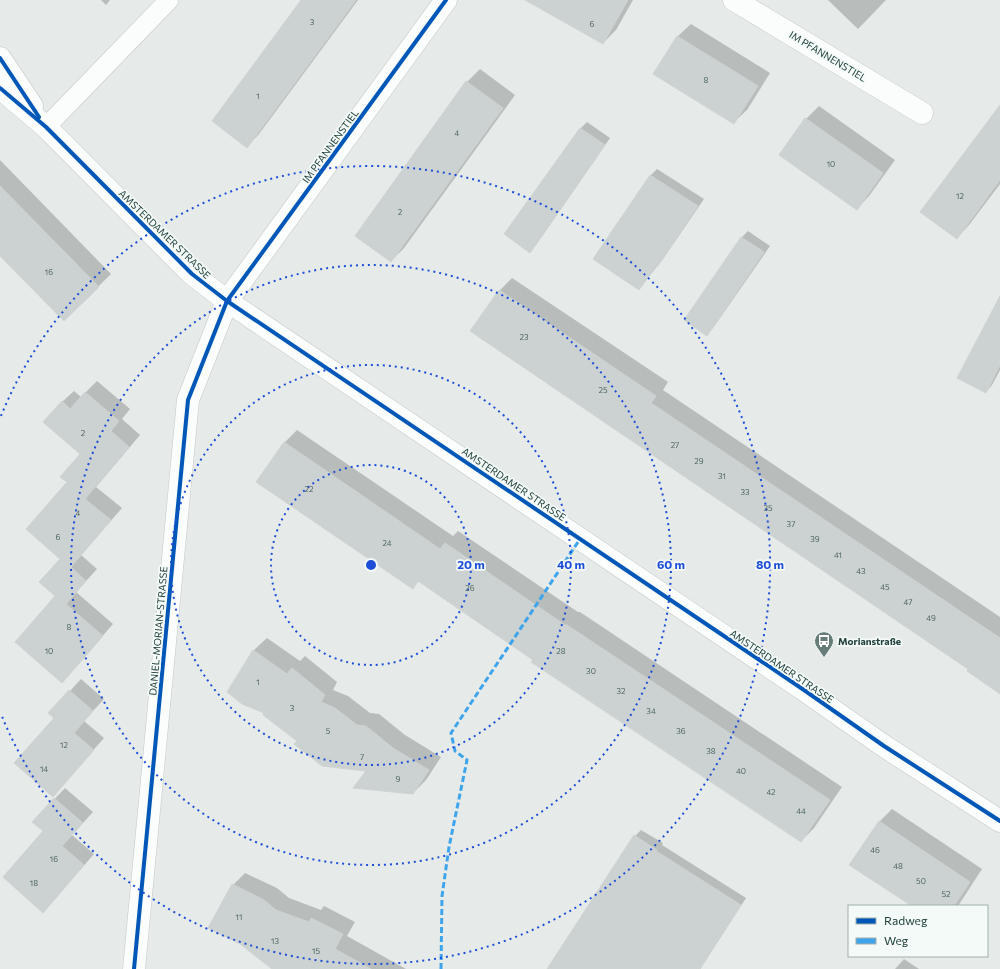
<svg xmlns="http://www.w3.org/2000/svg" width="1000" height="969" viewBox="0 0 1000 969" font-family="Commissioner,sans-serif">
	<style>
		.shadow { fill: #0003 }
		.building { fill: #ccd2d1; stroke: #ced4d2 }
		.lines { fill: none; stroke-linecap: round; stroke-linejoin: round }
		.lane-casing { stroke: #c3c8c6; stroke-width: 20 }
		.street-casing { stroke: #c3c8c6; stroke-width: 23 }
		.secondary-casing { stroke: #c1c9c7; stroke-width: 23 }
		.lane { stroke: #fbfcfc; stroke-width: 19 }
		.street { stroke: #fbfcfc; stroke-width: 22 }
		.secondary { stroke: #fbfcfc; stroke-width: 22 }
		.quiet { stroke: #3ea4ec; stroke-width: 3; stroke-dasharray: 6 3; stroke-linecap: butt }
		.cycleway-casing { stroke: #f4faf8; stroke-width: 6 }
		.cycleway { stroke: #0057b8; stroke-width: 4 }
		.ring { fill: none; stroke: #1d4ed8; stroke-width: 2; stroke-dasharray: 2 4 }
		.labels { text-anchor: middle; stroke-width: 3.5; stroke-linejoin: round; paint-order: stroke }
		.number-label { font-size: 8px; fill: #4d6662 }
		.street-label { font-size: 10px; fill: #21413c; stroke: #f4faf8 }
		.poi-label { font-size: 10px; font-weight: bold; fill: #21413c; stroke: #f4faf8; text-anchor: start }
		.centre { fill: #1d4ed8; stroke: #f4faf8; stroke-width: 2 }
		.ring-label { font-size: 12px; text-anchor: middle; font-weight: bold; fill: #1d4ed8; stroke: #f4faf8; stroke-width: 3.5; stroke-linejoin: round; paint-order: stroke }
	</style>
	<rect width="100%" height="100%" fill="#e6ebe9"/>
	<g class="shadow">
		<path d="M 101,0 L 110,0 L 106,5 Z"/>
		<path d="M 302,0 L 358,0 L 259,134 L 247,147 Z"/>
		<path d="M 527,0 L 633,0 L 616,30 L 603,43 Z"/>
		<path d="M 828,0 L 886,0 L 858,29 Z"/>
		<path d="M 691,24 L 770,73 L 747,110 L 734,122 L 655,73 L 678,36 Z"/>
		<path d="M 480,69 L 515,95 L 404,248 L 391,261 L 467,82 Z"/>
		<path d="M 819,106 L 895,160 L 869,196 L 857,209 L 806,119 Z"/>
		<path d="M 1000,106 L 1000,184 L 969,225 L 957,238 Z"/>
		<path d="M 587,122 L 610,138 L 536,245 L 529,252 L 506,234 L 581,128 Z"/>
		<path d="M 0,160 L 111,274 L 64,320 L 0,254 Z"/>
		<path d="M 657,169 L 704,199 L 663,259 L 639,289 L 594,259 L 651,175 Z"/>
		<path d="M 748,231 L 770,246 L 713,328 L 707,334 L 686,320 L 742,237 Z"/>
		<path d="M 512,278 L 668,382 L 663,390 L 1000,617 L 1000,693 L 970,669 L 472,331 L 500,290 Z"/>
		<path d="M 1000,321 L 1000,370 L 992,385 L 986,392 Z"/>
		<path d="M 97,381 L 130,409 L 122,419 L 140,435 L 96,487 L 122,508 L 81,555 L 97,569 L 76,592 L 113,624 L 73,670 L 57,596 L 68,482 L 81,454 L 62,402 L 74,391 L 81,397 Z"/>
		<path d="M 297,430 L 453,536 L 458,531 L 578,612 L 580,612 L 842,787 L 814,828 L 801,841 L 419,581 L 412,588 L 284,443 Z"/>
		<path d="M 267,638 L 300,661 L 305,656 L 337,682 L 333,690 L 348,696 L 370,713 L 379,714 L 405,735 L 441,757 L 426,780 L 413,793 L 368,770 L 298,741 L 265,712 L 228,692 L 254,650 Z"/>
		<path d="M 81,679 L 104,699 L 84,721 L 104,738 L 53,796 L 56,718 L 50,713 Z"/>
		<path d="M 65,788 L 93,812 L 72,835 L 94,854 L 53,901 L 45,831 L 34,821 Z"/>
		<path d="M 892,809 L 982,869 L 958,906 L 913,906 L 879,822 Z"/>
		<path d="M 641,830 L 663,843 L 662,845 L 746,898 L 700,969 L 548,969 L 635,836 Z"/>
		<path d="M 245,873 L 277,888 L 289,898 L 321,910 L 324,906 L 355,922 L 347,936 L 406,969 L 273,969 L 233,885 Z"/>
		<path d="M 904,959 L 919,969 L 895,969 Z"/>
	</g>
	<g class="building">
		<path d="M 301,0 L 356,0 L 247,148 L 212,121 Z"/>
		<path d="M 525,0 L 628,0 L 603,44 Z"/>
		<path d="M 677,36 L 758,86 L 734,124 L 653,74 Z"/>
		<path d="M 466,81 L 503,108 L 391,262 L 355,236 Z"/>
		<path d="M 1000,105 L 1000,180 L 957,239 L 920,212 Z"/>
		<path d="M 805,118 L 883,173 L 857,210 L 779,155 Z"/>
		<path d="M 580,128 L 605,145 L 530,253 L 504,234 Z"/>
		<path d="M 650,175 L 698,206 L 657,267 L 656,266 L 639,290 L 593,259 Z"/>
		<path d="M 0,186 L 99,287 L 64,321 L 0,256 Z"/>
		<path d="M 741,237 L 764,252 L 707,336 L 684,320 Z"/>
		<path d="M 499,290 L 656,396 L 651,403 L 1000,638 L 1000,694 L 967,671 L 968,669 L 470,331 Z"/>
		<path d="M 1000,296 L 1000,365 L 986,393 L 957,378 Z"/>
		<path d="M 85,392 L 119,421 L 111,431 L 129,447 L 85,499 L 111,520 L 71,567 L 86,581 L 66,604 L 103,636 L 62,683 L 15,642 L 55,596 L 39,582 L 60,559 L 26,529 L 67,482 L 60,477 L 80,454 L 43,422 L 62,401 L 70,409 Z"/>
		<path d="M 284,442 L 440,549 L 445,543 L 565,625 L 567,625 L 830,800 L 801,842 L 531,662 L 533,660 L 418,581 L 413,589 L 256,482 Z"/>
		<path d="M 253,650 L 287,674 L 292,668 L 325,695 L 321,702 L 335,708 L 357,725 L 366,726 L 393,748 L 429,770 L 413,794 L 353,788 L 366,771 L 322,766 L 294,744 L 297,741 L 263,715 L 264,713 L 242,704 L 227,692 Z"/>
		<path d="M 69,690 L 93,711 L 74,733 L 94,750 L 53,797 L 14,763 L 54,718 L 48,713 Z"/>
		<path d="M 54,798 L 83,823 L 62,846 L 84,865 L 43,913 L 3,877 L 43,831 L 32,822 Z"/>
		<path d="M 879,821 L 970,882 L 954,906 L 912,906 L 849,865 Z"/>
		<path d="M 634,835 L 657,850 L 656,851 L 741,905 L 700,969 L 547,969 Z"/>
		<path d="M 232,884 L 264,900 L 276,910 L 309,922 L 311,918 L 343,934 L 335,949 L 371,969 L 272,969 L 240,944 L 208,928 Z"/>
	</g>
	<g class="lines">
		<defs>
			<path id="lane" d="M 46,127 L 169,0"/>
			<g id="street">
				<path d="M 734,0 L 922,113"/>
				<path d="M 134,969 L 188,400 L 227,301 L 446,0"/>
			</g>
			<g id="secondary">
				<path d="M 0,58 L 32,106"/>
				<path d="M 0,88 L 46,127 L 192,274 L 227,301 L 804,690 L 884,746 L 1000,821"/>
			</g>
		</defs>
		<use href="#lane" class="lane-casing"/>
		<use href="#street" class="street-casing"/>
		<use href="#secondary" class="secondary-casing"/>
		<use href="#lane" class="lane"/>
		<use href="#street" class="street"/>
		<use href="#secondary" class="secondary"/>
		<path class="quiet" d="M 441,969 L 442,896 L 449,847 L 467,760 L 455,751 L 451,733 L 580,539"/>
		<defs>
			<g id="cycleway">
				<path d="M 0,58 L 39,117"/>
				<path d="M 0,88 L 46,127 L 192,274 L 227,301 L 804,690 L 884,746 L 1000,821"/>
				<path d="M 134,969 L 188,400 L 227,301 L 446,0"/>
			</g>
		</defs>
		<use href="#cycleway" class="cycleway-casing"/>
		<use href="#cycleway" class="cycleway"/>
	</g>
	<g class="ring">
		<circle cx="371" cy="565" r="100"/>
		<circle cx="371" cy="565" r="200"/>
		<circle cx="371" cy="565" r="300"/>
		<path d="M1 416A399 399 0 1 1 1 714"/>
	</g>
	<defs>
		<symbol id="bus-pin" viewBox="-11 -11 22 30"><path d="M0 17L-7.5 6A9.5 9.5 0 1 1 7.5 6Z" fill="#667c79" stroke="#f4faf8"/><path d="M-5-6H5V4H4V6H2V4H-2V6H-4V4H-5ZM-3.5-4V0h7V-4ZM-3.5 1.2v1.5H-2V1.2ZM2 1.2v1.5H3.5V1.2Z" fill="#fff"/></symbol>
	</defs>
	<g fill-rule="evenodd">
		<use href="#bus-pin" x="813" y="630" width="22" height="30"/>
	</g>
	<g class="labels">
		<g class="number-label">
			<text x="312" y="25">3</text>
			<text x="592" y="27">6</text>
			<text x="706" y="83">8</text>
			<text x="258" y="99">1</text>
			<text x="457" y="136">4</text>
			<text x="831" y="167">10</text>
			<text x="960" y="199">12</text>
			<text x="400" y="215">2</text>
			<text x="49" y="275">16</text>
			<text x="524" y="340">23</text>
			<text x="603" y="393">25</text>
			<text x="83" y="436">2</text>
			<text x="675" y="448">27</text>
			<text x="699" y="464">29</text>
			<text x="722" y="479">31</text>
			<text x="309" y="492">22</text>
			<text x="745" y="495">33</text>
			<text x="768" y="511">35</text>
			<text x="78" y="516">4</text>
			<text x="791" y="527">37</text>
			<text x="58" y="540">6</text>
			<text x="815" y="542">39</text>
			<text x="387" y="546">24</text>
			<text x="838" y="558">41</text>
			<text x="861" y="574">43</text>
			<text x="885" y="590">45</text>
			<text x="470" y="591">26</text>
			<text x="908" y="605">47</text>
			<text x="931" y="621">49</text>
			<text x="69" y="630">8</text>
			<text x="49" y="654">10</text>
			<text x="561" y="654">28</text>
			<text x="591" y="674">30</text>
			<text x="258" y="685">1</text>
			<text x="621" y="694">32</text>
			<text x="292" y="711">3</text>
			<text x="651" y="714">34</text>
			<text x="328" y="734">5</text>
			<text x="681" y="734">36</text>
			<text x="64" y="748">12</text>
			<text x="711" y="754">38</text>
			<text x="362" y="760">7</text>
			<text x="44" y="772">14</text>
			<text x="741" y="774">40</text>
			<text x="398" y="782">9</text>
			<text x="771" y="795">42</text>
			<text x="801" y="814">44</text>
			<text x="875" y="853">46</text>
			<text x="54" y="862">16</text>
			<text x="898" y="869">48</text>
			<text x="921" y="884">50</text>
			<text x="34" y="886">18</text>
			<text x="946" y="897">52</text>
			<text x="239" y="920">11</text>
			<text x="275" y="944">13</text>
			<text x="316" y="954">15</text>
		</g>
		<g class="street-label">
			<text transform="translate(828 56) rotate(31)" y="4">IM PFANNENSTIEL</text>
			<text transform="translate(330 146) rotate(-54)" y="4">IM PFANNENSTIEL</text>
			<text transform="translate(165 234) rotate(44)" y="4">AMSTERDAMER STRASSE</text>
			<text transform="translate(514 484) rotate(34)" y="4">AMSTERDAMER STRASSE</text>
			<text transform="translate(158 631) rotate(-85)" y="4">DANIEL-MORIAN-STRASSE</text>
			<text transform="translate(782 666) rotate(34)" y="4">AMSTERDAMER STRASSE</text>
		</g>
		<g class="poi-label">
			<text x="838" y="645">Morianstraße</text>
		</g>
	</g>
	<circle cx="371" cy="565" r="6" class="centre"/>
	<g class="ring-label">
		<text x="471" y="569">20 m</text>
		<text x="571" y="569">40 m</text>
		<text x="671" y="569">60 m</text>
		<text x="770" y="569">80 m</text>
	</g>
	<rect x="848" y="905" width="140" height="52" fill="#f4faf8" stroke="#a0b0ad"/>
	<rect x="856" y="918" width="20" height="6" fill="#0057b8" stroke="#a0b0ad"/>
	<text x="884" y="925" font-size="12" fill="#21413c">Radweg</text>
	<rect x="856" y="938" width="20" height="6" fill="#3ea4ec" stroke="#a0b0ad"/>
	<text x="884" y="945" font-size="12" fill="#21413c">Weg</text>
</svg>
